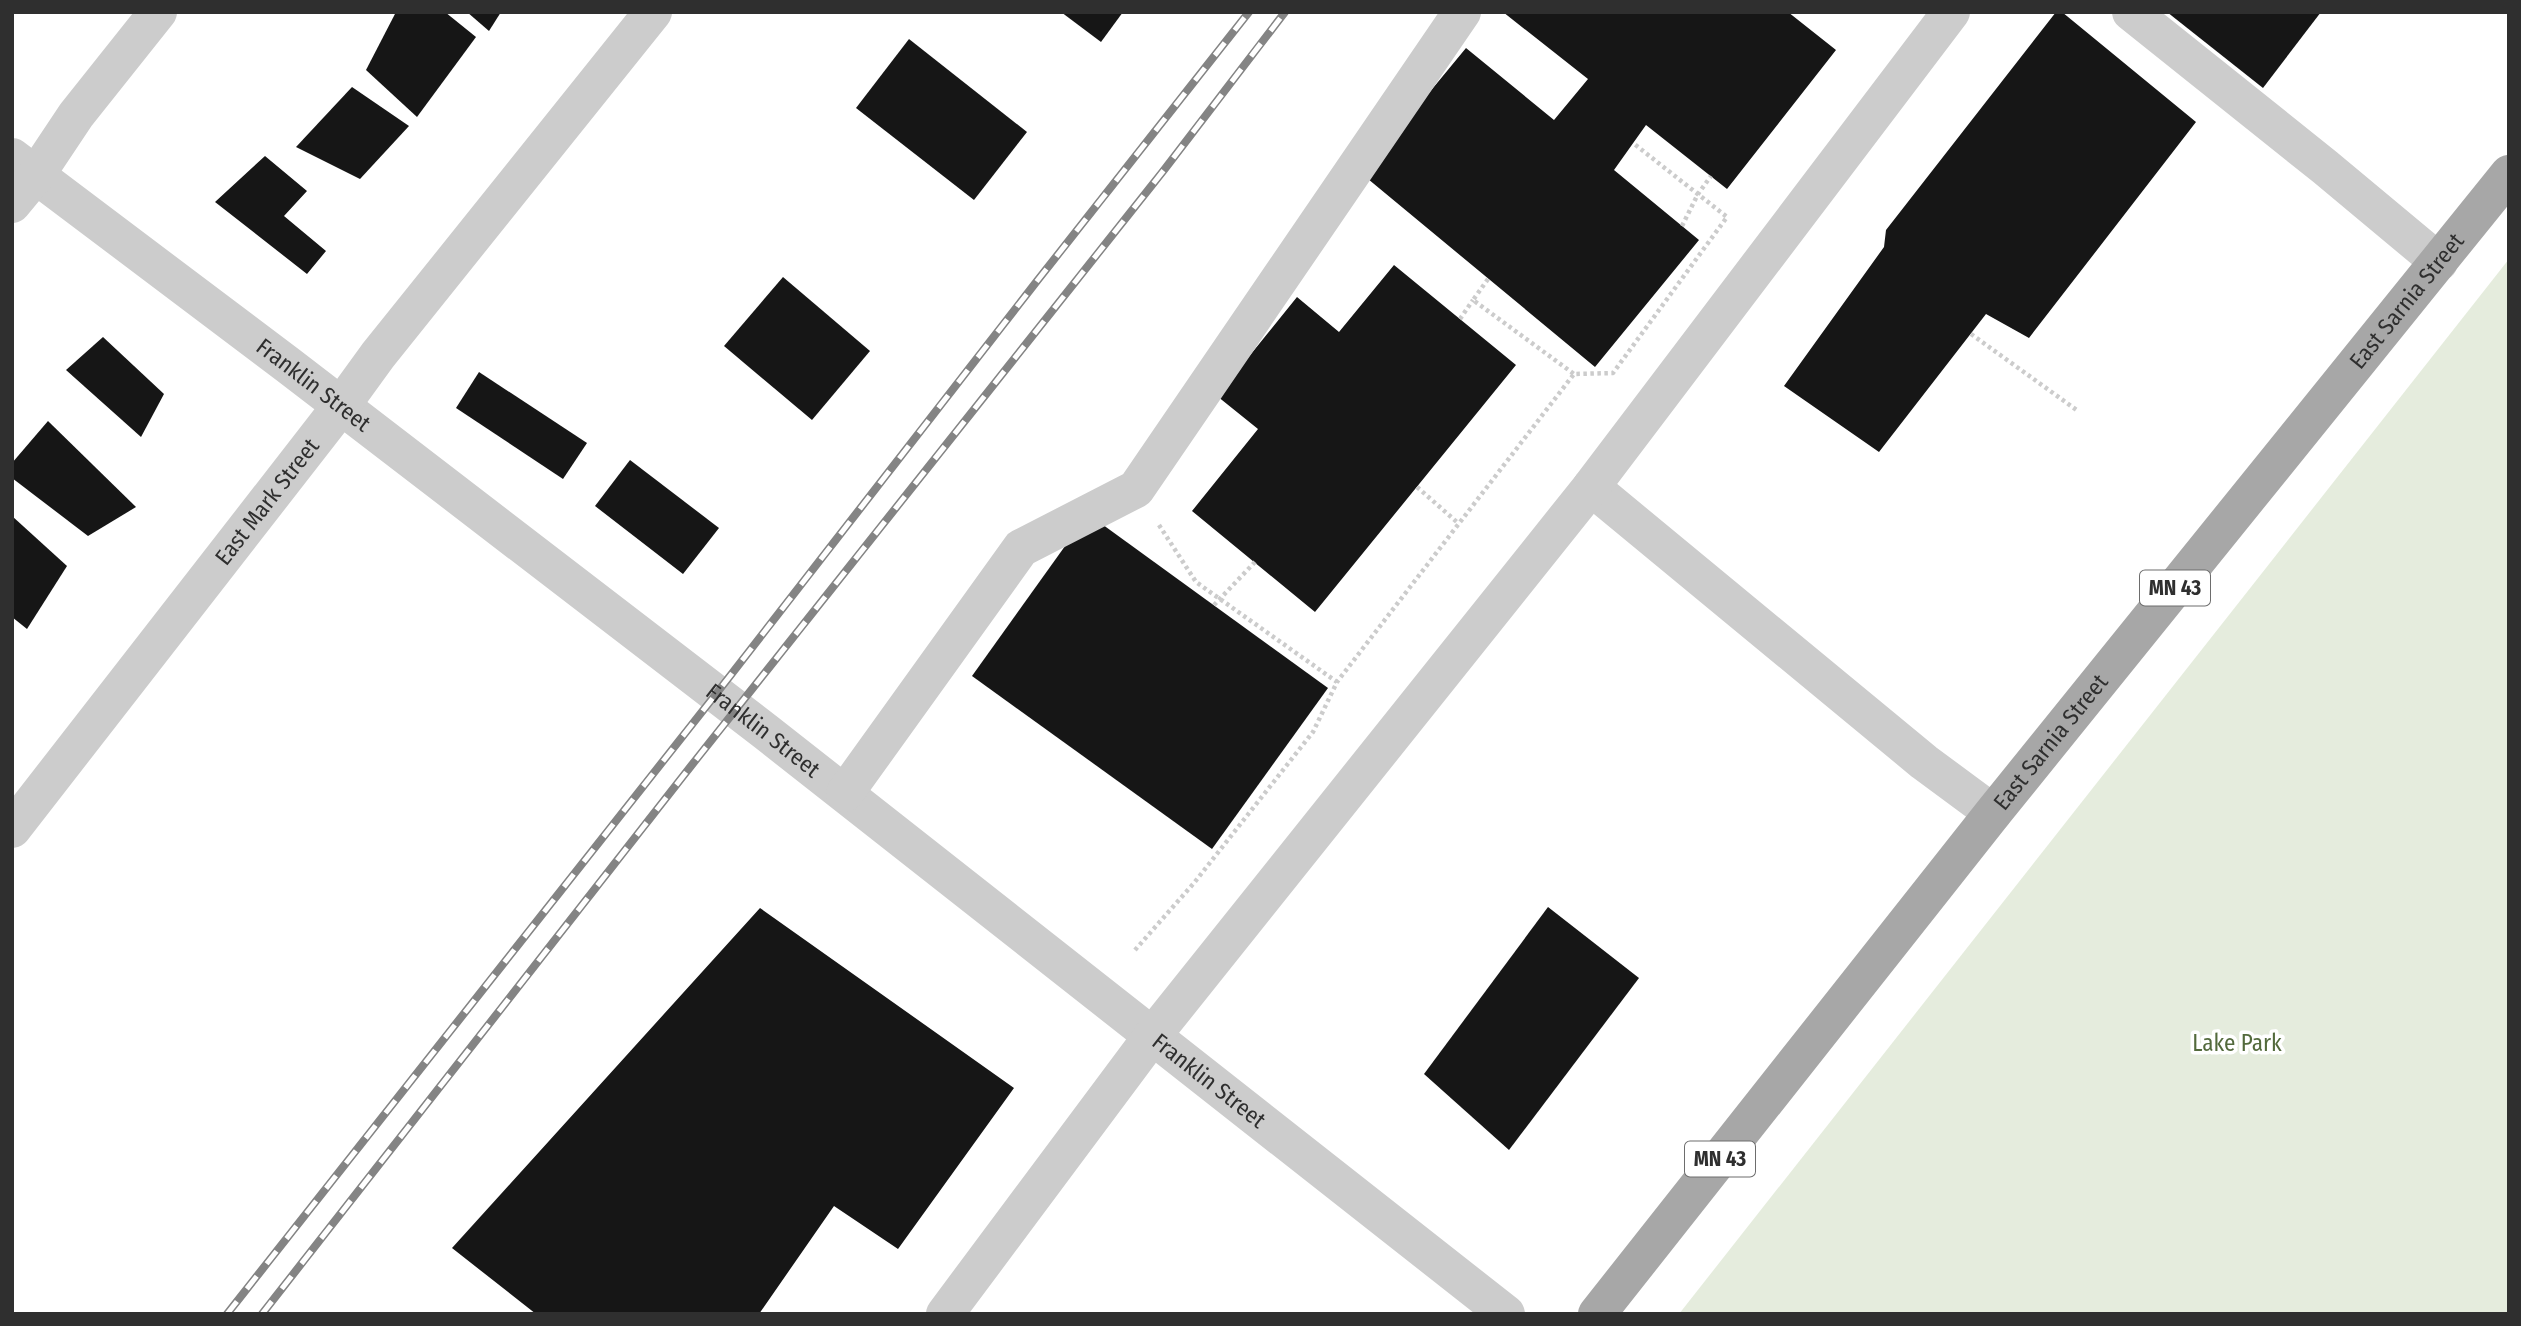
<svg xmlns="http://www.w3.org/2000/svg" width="2521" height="1326" viewBox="0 0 2521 1326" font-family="'Fira Sans Condensed',sans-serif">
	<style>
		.green { fill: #e5ecdd }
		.building { fill: #161616 }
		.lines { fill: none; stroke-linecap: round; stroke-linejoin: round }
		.path { stroke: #ccc; stroke-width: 4.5; stroke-dasharray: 3.5 3.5; stroke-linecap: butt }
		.minor { stroke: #ccc; stroke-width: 38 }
		.major { stroke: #a7a7a7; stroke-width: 38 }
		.rail-casing { stroke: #848484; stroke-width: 8 }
		.rail { stroke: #fff; stroke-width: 5; stroke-dasharray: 16; stroke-linecap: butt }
		.labels { text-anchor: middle; stroke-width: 7; stroke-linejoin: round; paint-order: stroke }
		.shield { fill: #fff; stroke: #6d6d6d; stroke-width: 2 }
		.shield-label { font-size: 21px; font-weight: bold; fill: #2f2f2f }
		.street-label { font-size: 23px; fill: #2f2f2f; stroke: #fff }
		.park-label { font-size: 23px; fill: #536a3c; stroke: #fff }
	</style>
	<rect width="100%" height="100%" fill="#fff"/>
	<path class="green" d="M 2509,259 L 2509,1314 L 1679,1314 Z"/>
	<g class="building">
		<path d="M 396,12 L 445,12 L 476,37 L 417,117 L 366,70 Z"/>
		<path d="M 467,12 L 501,12 L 489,31 Z"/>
		<path d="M 1061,12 L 1123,12 L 1101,42 Z"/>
		<path d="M 1503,12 L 1788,12 L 1836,50 L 1727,189 L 1646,125 L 1614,170 L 1699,240 L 1595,367 L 1362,174 L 1466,48 L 1554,120 L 1588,79 Z"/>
		<path d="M 2056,12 L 2062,12 L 2196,122 L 2029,338 L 1986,314 L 1879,452 L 1784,386 L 1884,247 L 1886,230 Z"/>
		<path d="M 2167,12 L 2321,12 L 2263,88 Z"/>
		<path d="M 909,39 L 1027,132 L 974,200 L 856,108 Z"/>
		<path d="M 352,87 L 409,126 L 360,179 L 296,147 Z"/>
		<path d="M 265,156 L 307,191 L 284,216 L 326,251 L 307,274 L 215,202 Z"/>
		<path d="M 1394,265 L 1516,365 L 1315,612 L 1192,511 L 1258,429 L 1217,396 L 1297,297 L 1339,332 Z"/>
		<path d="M 783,277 L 870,351 L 812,420 L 724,346 Z"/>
		<path d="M 103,337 L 164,394 L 141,437 L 66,370 Z"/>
		<path d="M 479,372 L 587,443 L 563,479 L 456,408 Z"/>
		<path d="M 48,421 L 136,507 L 88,536 L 12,478 L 12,463 Z"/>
		<path d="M 630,460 L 719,528 L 683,574 L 595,506 Z"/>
		<path d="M 1088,514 L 1328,688 L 1212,849 L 972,676 Z"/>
		<path d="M 12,516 L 67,566 L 27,629 L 12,617 Z"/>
		<path d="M 1548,907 L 1639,978 L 1509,1150 L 1424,1074 Z"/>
		<path d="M 760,908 L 1014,1088 L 898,1249 L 834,1206 L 759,1314 L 536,1314 L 452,1248 Z"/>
	</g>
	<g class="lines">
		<g class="path">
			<path d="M 1682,226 L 1698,194 L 1711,176"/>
			<path d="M 1488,279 L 1473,300 L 1574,374"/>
			<path d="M 1460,319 L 1473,300"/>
			<path d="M 1971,334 L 2078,411"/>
			<path d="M 1417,487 L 1458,523"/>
			<path d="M 1159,525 L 1196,582 L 1337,682"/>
			<path d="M 1214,605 L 1255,562"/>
			<path d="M 1135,950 L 1194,883 L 1313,732 L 1337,682 L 1574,374 L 1613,373 L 1727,217 L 1633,143"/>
		</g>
		<g class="minor">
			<path d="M 2131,12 L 2325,167 L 2439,262"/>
			<path id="s1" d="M 12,157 L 288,365 L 766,732 L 1506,1314"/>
			<path d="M 12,204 L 36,175 L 76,115 L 158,12"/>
			<path d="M 1591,487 L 1924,762 L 1993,813"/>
			<path d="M 845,793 L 1021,548 L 1136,489 L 1462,12"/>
			<path id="s2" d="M 12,829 L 341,406 L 378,355 L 653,12"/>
			<path d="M 945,1314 L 1153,1035 L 1591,487 L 1951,12"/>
		</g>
		<path class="major" id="s3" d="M 1597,1314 L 1993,813 L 2509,174"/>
		<defs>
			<g id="rail">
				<path d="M 227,1314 L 716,694 L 1037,281 L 1249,12"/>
				<path d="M 262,1314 L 691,766 L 1164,170 L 1285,12"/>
			</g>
		</defs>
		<use href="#rail" class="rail-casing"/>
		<use href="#rail" class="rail"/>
	</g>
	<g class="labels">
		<g class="shield">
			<rect x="2140" y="570.5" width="70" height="35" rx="5"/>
			<rect x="1685" y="1141.5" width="70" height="35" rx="5"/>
		</g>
		<g class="shield-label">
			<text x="2175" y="595">MN 43</text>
			<text x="1720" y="1166">MN 43</text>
		</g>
		<g class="street-label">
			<text dy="8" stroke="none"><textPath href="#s3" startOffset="1297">East Sarnia Street</textPath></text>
			<text dy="8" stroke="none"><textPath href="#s1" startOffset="378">Franklin Street</textPath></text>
			<text dy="8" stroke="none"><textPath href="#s2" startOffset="415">East Mark Street</textPath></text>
			<text dy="8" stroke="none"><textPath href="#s1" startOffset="945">Franklin Street</textPath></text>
			<text dy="8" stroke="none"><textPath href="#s3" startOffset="730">East Sarnia Street</textPath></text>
			<text dy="8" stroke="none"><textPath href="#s1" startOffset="1512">Franklin Street</textPath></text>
		</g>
		<g class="park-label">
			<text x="2237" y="1051">Lake Park</text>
		</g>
	</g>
	<rect width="2521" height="1326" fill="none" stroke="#2f2f2f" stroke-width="28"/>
</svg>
